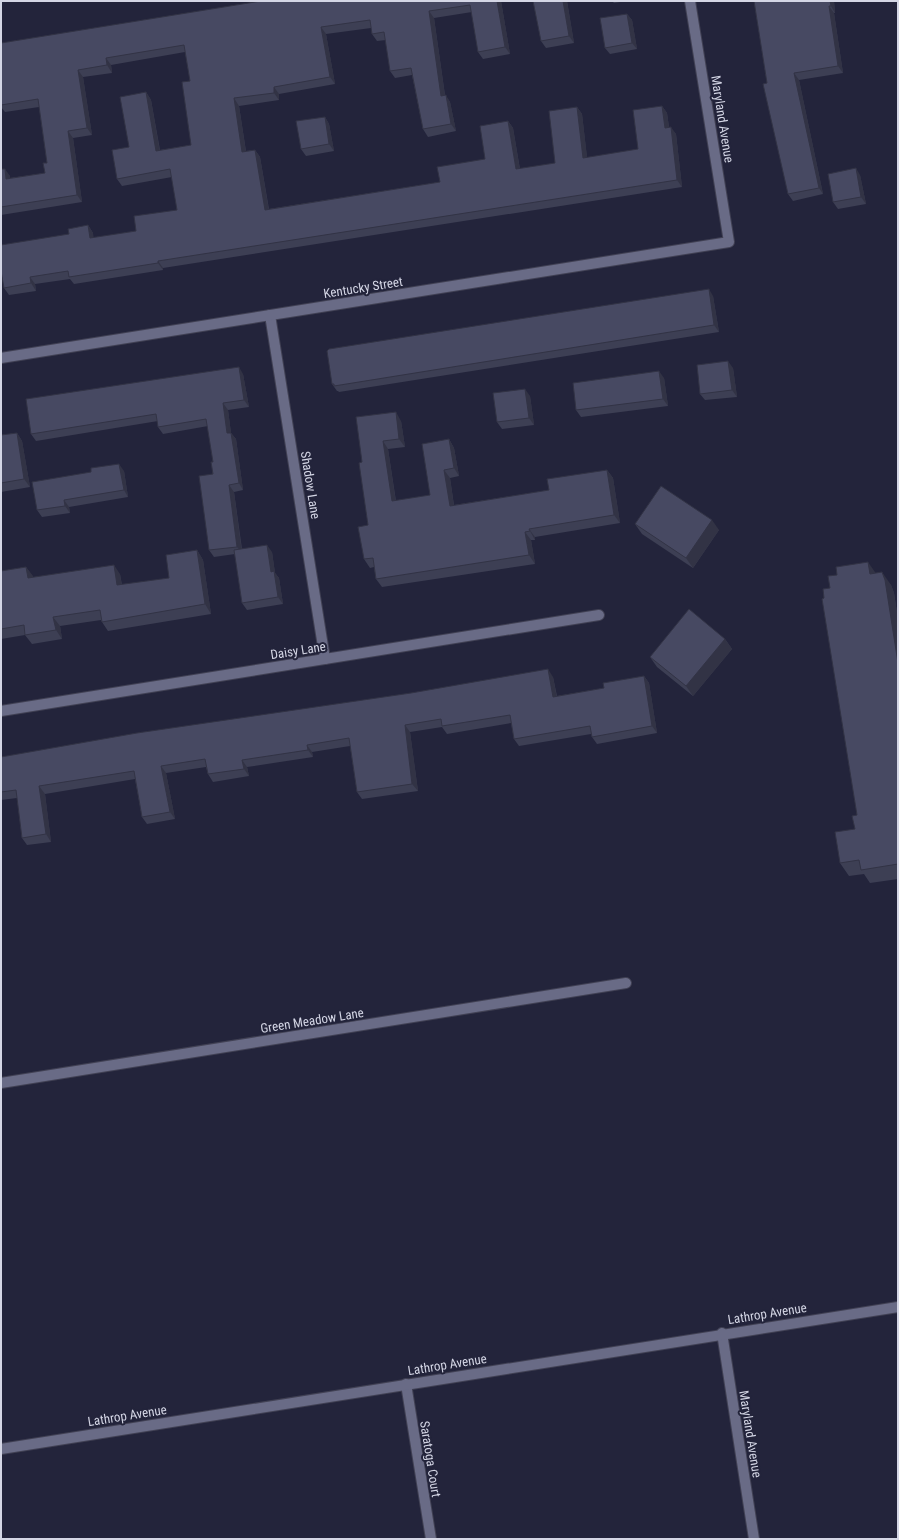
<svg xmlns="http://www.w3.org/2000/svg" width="899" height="1540" viewBox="0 0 899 1540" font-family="'Roboto Condensed',sans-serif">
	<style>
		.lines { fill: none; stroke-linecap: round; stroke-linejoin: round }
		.street-casing { stroke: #414154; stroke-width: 12 }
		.secondary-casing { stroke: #414154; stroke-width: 12 }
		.street { stroke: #696b86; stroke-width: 10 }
		.secondary { stroke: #696b86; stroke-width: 10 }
		.wall { fill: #3d3f54 }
		.shaded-wall { fill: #323345 }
		.building { fill: #474962; stroke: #323345 }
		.labels { text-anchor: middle; stroke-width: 4; stroke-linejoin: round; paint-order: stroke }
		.street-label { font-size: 13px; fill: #d4d6e5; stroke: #23243b }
	</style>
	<rect width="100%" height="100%" fill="#23243b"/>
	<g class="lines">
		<defs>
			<g id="street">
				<path d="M 270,315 L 325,659"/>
				<path d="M 1,358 L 729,242 L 690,1"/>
				<path d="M 1,711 L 599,615"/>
				<path d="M 1,1083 L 626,983"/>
				<path d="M 722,1333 L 754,1539"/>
				<path d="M 406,1384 L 431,1539"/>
			</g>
			<path id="secondary" d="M 1,1449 L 898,1307"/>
		</defs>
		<use href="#street" class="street-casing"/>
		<use href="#secondary" class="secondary-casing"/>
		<use href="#street" class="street"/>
		<use href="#secondary" class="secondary"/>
	</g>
	<g class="wall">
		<path d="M 501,1 L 510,54 L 483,59 L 478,52 L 472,12 L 434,18 L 445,95 L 450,102 L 456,131 L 428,137 L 423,129 L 412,75 L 395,78 L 390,71 L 386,40 L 377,41 L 372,34 L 371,28 L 326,34 L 335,84 L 279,94 L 279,100 L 239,106 L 246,151 L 255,150 L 260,157 L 269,209 L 440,182 L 485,159 L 508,121 L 513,128 L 520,169 L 555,163 L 577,107 L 582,114 L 587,158 L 638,149 L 662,106 L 667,113 L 669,127 L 676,134 L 682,187 L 163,268 L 163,270 L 74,284 L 70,279 L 35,284 L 36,291 L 9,295 L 4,288 L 69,234 L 88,225 L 93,233 L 93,238 L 136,231 L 177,210 L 172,177 L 122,186 L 117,179 L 129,147 L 146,92 L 151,100 L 160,150 L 191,145 L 190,81 L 185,52 L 111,65 L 112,73 L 83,77 L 92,135 L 73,138 L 82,202 L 1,215 L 1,169 L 10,176 L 10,178 L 45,173 L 47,163 L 39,107 L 5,112 L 1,107 L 1,43 Z"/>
		<path d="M 533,1 L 567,1 L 574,43 L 546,48 L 541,41 Z"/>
		<path d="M 612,1 L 627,1 L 614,3 Z"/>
		<path d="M 754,1 L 834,1 L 835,13 L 834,13 L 843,73 L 799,80 L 823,194 L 793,201 L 788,194 L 767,83 Z"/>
		<path d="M 627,14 L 632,20 L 637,49 L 610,54 L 605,48 Z"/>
		<path d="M 325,117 L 329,124 L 334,151 L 306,156 L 301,149 Z"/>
		<path d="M 860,175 L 866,204 L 838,209 L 833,202 Z"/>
		<path d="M 713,296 L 719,332 L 339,392 L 338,391 L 337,391 L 332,384 Z"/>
		<path d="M 733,368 L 737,397 L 705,400 L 700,394 Z"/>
		<path d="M 243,374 L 249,407 L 228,410 L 231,433 L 236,439 L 243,490 L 234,492 L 242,549 L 272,552 L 275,573 L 279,578 L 283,604 L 247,610 L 242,603 L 235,554 L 214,557 L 209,550 L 213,462 L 208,426 L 163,434 L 158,427 L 158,421 L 36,441 L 31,434 Z"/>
		<path d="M 664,378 L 668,406 L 581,417 L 576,410 Z"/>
		<path d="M 530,396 L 534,425 L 502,429 L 497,422 Z"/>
		<path d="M 401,421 L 405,447 L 388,449 L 396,501 L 430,495 L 449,439 L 454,448 L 459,476 L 450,478 L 454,505 L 549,490 L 607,470 L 613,478 L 620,523 L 535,537 L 535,540 L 531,540 L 535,564 L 382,587 L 376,579 L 374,567 L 370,568 L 364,559 L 368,525 L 362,462 Z"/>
		<path d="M 17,433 L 22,441 L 30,487 L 1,492 L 1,435 Z"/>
		<path d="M 124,471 L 128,497 L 69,507 L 70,513 L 42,517 L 37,510 Z"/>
		<path d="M 635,524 L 719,530 L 693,568 L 642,534 Z"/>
		<path d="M 197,550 L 203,560 L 211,614 L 108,631 L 102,622 L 101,620 L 60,626 L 62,639 L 32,644 L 25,635 L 1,639 L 1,571 L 26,567 L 33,577 L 120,574 L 122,585 L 169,578 Z"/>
		<path d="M 876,573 L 891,585 L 894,593 L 898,619 L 898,879 L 870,883 L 864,874 L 849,876 L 840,863 L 855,829 L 857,815 L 824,598 L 830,588 Z"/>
		<path d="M 725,639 L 732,649 L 693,696 L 657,667 L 650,657 Z"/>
		<path d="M 644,676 L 649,683 L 657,733 L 597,744 L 592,737 L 591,734 L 519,746 L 514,739 L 511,723 L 447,734 L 442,727 L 410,732 L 418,791 L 362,799 L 357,792 L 350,746 L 312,752 L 313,757 L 247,767 L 249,776 L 213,782 L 208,774 L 206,767 L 166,773 L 175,819 L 147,824 L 142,817 L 135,779 L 45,794 L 51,842 L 27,845 L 22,838 L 17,798 L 1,800 L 1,757 L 553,677 L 557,696 L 604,688 Z"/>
	</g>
	<g class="shaded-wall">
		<path d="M 497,1 L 501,1 L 510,54 L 505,47 Z"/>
		<path d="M 563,1 L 567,1 L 574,43 L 569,36 Z"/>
		<path d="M 830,1 L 834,1 L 835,13 L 831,6 Z"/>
		<path d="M 829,6 L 834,13 L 843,73 L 838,66 Z"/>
		<path d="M 429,11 L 434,18 L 446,103 L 441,96 Z"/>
		<path d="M 627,14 L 632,20 L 637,49 L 632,43 Z"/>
		<path d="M 321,27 L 326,34 L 335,84 L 330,77 Z"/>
		<path d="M 106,58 L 111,65 L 112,73 L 107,65 Z"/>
		<path d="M 78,70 L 83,77 L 92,135 L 87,128 Z"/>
		<path d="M 794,73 L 799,80 L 823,194 L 819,188 Z"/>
		<path d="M 274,87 L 279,94 L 279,100 L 274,93 Z"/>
		<path d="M 146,92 L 151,100 L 161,158 L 156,151 Z"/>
		<path d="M 446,95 L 450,102 L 456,131 L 451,124 Z"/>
		<path d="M 234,98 L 239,106 L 247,159 L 242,152 Z"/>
		<path d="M 662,106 L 667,113 L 670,135 L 665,128 Z"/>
		<path d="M 577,107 L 582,114 L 588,165 L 583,158 Z"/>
		<path d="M 325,117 L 329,124 L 334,151 L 329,144 Z"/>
		<path d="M 508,121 L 513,128 L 521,176 L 516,169 Z"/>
		<path d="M 671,127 L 676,134 L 682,187 L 677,180 Z"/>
		<path d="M 68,131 L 73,138 L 82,202 L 77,195 Z"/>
		<path d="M 255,150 L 260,157 L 270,217 L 265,210 Z"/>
		<path d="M 856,168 L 860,175 L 866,204 L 861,197 Z"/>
		<path d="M 5,169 L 10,176 L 11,186 L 6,179 Z"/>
		<path d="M 88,225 L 93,233 L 95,245 L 90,238 Z"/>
		<path d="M 158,261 L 163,268 L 163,270 L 158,263 Z"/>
		<path d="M 30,277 L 35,284 L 36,291 L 31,283 Z"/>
		<path d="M 709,289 L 713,296 L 719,332 L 714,325 Z"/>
		<path d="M 728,361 L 733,368 L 737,397 L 732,390 Z"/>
		<path d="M 239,367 L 243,374 L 249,407 L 244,400 Z"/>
		<path d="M 659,371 L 664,378 L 668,406 L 663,399 Z"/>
		<path d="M 525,389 L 530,396 L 534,425 L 529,418 Z"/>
		<path d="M 223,403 L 228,410 L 232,440 L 227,433 Z"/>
		<path d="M 396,412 L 401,421 L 405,447 L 399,439 Z"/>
		<path d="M 17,433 L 22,441 L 30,487 L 24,479 Z"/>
		<path d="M 231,433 L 236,439 L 243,490 L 239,483 Z"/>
		<path d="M 449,439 L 454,448 L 459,476 L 454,468 Z"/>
		<path d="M 383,441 L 388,449 L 397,510 L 392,501 Z"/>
		<path d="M 119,464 L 124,471 L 128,497 L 124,490 Z"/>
		<path d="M 444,470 L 450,478 L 455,514 L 450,506 Z"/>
		<path d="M 607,470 L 613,478 L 620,523 L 614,515 Z"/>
		<path d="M 229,485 L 234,492 L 242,553 L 237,547 Z"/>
		<path d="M 64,500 L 69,507 L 70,513 L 65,506 Z"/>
		<path d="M 712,520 L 719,530 L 693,568 L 686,558 Z"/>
		<path d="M 529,529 L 535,537 L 535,540 L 530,531 Z"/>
		<path d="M 525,532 L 531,540 L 535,564 L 529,555 Z"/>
		<path d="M 267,545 L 272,552 L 275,573 L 279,578 L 283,604 L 278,597 L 271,572 Z"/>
		<path d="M 197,550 L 203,560 L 211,614 L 205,604 Z"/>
		<path d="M 868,562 L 877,575 L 870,574 Z"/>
		<path d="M 114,565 L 120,574 L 123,595 L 117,585 Z"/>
		<path d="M 26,567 L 33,576 L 35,587 L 28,578 Z"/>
		<path d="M 882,572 L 891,585 L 894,593 L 898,619 L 898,663 Z"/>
		<path d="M 53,617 L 60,626 L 62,639 L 56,630 Z"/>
		<path d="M 725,639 L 732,649 L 693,696 L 686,686 Z"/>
		<path d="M 548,669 L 553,677 L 558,704 L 553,697 Z"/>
		<path d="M 644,676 L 649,683 L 657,733 L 652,726 Z"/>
		<path d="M 405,725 L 410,732 L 418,791 L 412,784 Z"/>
		<path d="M 307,745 L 312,752 L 313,757 L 308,750 Z"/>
		<path d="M 242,760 L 247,767 L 249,776 L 244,769 Z"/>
		<path d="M 161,766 L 166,773 L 175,819 L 170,812 Z"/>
		<path d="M 39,786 L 45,794 L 51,842 L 46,834 Z"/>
	</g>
	<g class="building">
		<path d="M 261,1 L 497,1 L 505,47 L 478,52 L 470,5 L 429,11 L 441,96 L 446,95 L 451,124 L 423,129 L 411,68 L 390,71 L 384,32 L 372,34 L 370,20 L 321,27 L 330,77 L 274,87 L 274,93 L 234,98 L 242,152 L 255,150 L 265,210 L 440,182 L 437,167 L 485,159 L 480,126 L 508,121 L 516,169 L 555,163 L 549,111 L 577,107 L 583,158 L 638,149 L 633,110 L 662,106 L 665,128 L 671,127 L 677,180 L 158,261 L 158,263 L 69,277 L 68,271 L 30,277 L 31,283 L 4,288 L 1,271 L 1,245 L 69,234 L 68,229 L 88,225 L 90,238 L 136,231 L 134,216 L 177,210 L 170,169 L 117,179 L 112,150 L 129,147 L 120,97 L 146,92 L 156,151 L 191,145 L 182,82 L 190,81 L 184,45 L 106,58 L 107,65 L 78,70 L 87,128 L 68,131 L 77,195 L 1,207 L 1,169 L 5,169 L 6,179 L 45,173 L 43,163 L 47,163 L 38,99 L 1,105 L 1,43 Z"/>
		<path d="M 533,1 L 563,1 L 569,36 L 541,41 Z"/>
		<path d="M 754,1 L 830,1 L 831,6 L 829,6 L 838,66 L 794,73 L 819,188 L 788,194 L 763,84 L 767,83 Z"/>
		<path d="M 627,14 L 632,43 L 605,48 L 600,18 Z"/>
		<path d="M 325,117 L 329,144 L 301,149 L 296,121 Z"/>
		<path d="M 856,168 L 861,197 L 833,202 L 828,174 Z"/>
		<path d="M 709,289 L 714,325 L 334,386 L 334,384 L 332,384 L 327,351 L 329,349 Z"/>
		<path d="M 728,361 L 732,390 L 700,394 L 697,365 Z"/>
		<path d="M 239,367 L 244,400 L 223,403 L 227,433 L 231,433 L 239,483 L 229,485 L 237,547 L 209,550 L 199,476 L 213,474 L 211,462 L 213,462 L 206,419 L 158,427 L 156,414 L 31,434 L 26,399 Z"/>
		<path d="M 659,371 L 663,399 L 576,410 L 573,383 Z"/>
		<path d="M 525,389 L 529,418 L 497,422 L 493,393 Z"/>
		<path d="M 396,412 L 399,439 L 383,441 L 392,501 L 430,495 L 422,444 L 449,439 L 454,468 L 444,470 L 450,506 L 549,490 L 547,479 L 607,470 L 614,515 L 529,529 L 530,531 L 525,532 L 529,555 L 376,579 L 373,558 L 364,559 L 358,527 L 368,525 L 359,463 L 362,462 L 356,417 Z"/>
		<path d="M 17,433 L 24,479 L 1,483 L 1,435 Z"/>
		<path d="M 119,464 L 124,490 L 64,500 L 65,506 L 37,510 L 32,482 L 91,472 L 91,468 Z"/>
		<path d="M 661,486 L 712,520 L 686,558 L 635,524 Z"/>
		<path d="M 267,545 L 271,572 L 274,571 L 278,597 L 242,603 L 234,550 Z"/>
		<path d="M 197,550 L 205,604 L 102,622 L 100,610 L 53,617 L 56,630 L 25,635 L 24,625 L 1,629 L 1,571 L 26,567 L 28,578 L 114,565 L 117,585 L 169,578 L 166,555 Z"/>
		<path d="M 868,562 L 870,574 L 882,572 L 885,580 L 898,663 L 898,864 L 861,870 L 859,860 L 840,863 L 835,832 L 855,829 L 852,816 L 857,815 L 822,599 L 824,598 L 823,589 L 830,588 L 828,576 L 837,575 L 836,567 Z"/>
		<path d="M 689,609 L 725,639 L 686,686 L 650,657 Z"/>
		<path d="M 548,669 L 553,697 L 604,688 L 603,683 L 644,676 L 652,726 L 592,737 L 590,726 L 514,739 L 510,715 L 442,726 L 441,719 L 405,725 L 412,784 L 357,792 L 349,738 L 307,745 L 308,750 L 242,760 L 244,769 L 208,774 L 205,759 L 161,766 L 170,812 L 142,817 L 134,771 L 39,786 L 46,834 L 22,838 L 16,790 L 1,792 L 1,757 L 137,733 L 411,693 Z"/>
	</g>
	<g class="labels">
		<g class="street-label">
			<text transform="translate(723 119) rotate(81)" y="5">Maryland Avenue</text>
			<text transform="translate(363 287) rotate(-9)" y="5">Kentucky Street</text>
			<text transform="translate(311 485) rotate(81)" y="5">Shadow Lane</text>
			<text transform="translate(298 650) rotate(-9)" y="5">Daisy Lane</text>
			<text transform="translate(312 1020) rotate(-9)" y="5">Green Meadow Lane</text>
			<text transform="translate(767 1313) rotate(-9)" y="5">Lathrop Avenue</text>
			<text transform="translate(447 1364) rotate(-9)" y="5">Lathrop Avenue</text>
			<text transform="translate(127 1415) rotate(-9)" y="5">Lathrop Avenue</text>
			<text transform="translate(751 1434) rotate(81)" y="5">Maryland Avenue</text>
			<text transform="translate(431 1459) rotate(81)" y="5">Saratoga Court</text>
		</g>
	</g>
	<rect width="899" height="1540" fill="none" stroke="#d4d6e5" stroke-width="4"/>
</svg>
